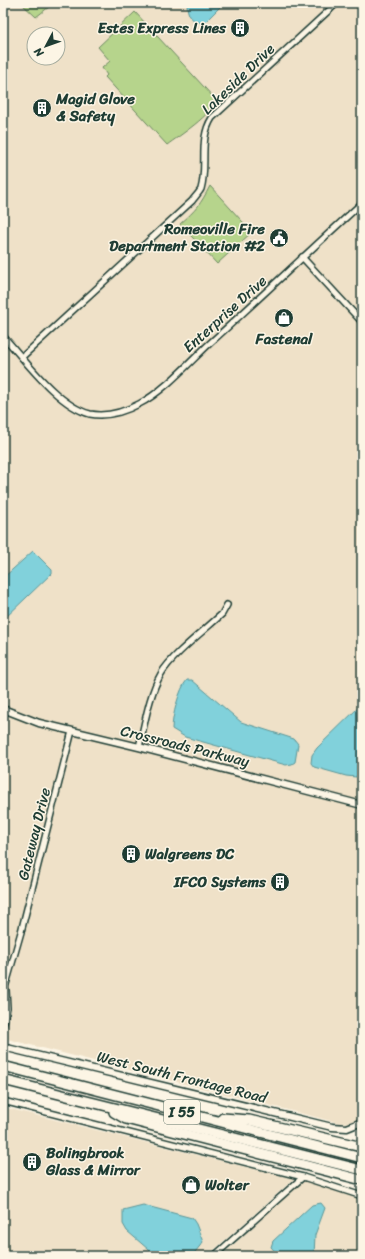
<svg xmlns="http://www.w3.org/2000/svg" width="365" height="1259" viewBox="0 0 365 1259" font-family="Sriracha,sans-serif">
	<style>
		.built { fill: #efe1c8; fill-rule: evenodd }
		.green { fill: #b6d48c; stroke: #6a8860 }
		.water { fill: #81d1db; stroke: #5a9698 }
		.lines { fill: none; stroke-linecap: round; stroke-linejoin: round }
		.minor-casing { stroke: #1f3d34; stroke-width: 8 }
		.tertiary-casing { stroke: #1f3d34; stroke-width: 9 }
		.motorway-casing { stroke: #1f3d34; stroke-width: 12 }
		.minor { stroke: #fcf5e5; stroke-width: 5 }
		.tertiary { stroke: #fcf5e5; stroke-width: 6 }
		.motorway { stroke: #fcf5e5; stroke-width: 9 }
		.labels { text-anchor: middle; stroke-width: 3; stroke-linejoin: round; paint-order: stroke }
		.shield { fill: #fcf5e5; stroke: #617469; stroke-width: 1 }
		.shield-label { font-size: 14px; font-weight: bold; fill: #1f3d34 }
		.poi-label { font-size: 15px; font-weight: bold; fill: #1f3d34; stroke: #fcf5e5; text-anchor: start }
		.street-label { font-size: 15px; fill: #1f3d34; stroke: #fcf5e5 }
	</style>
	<rect width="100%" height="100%" fill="#fcf5e5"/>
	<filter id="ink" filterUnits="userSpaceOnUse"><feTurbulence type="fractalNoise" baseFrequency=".025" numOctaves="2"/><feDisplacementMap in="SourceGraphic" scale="8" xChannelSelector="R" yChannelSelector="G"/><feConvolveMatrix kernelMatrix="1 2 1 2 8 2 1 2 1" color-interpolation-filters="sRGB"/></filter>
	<g filter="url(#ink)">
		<g class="built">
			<path d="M 3,3 L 362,3 L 362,1117 L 356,1122 L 339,1123 L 3,1038 ZM 34,34 L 58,34 L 58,58 L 34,58 Z"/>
			<path d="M 3,1107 L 294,1179 L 207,1256 L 18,1256 L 3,1252 Z"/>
			<path d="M 304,1180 L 362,1199 L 362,1256 L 221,1256 Z"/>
		</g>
		<g class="green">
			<path d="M 21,3 L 54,3 L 36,17 Z"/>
			<path d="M 135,12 L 216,100 C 213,114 179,136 167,145 L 105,77 L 107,75 L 102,68 L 110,61 L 98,47 Z"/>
			<path d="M 210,186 L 252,232 L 217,264 L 180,224 C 197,209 200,205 210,186 Z"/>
		</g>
		<g class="water">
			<path d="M 187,3 L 224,3 L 204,23 C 191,22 187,15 187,3 Z"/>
			<path d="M 33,551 L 52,570 L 52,573 L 3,620 L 3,578 Z"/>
			<path d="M 187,680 L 192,680 L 241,722 L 294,739 L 298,744 L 295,762 L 292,764 L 286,765 L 185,737 L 172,729 C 172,717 179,689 187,680 Z"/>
			<path d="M 362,704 L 361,773 L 356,777 L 346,776 L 314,767 L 311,763 L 312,755 L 317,748 Z"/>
			<path d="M 321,1203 L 325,1208 L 315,1235 L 314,1256 L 279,1256 L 271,1247 L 273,1241 L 312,1205 Z"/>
			<path d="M 143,1205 L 192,1218 L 196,1224 L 203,1242 L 192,1256 L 156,1256 L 127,1231 L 123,1224 L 123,1210 Z"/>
		</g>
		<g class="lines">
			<defs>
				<g id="minor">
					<path d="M 302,257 L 362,322"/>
					<path d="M 3,336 C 25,360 58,406 90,414 C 107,417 124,412 139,404 C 163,392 189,363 208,345 C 260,298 310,250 362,203"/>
					<path d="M 22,357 L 192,201 C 194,198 199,193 201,189 C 208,165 198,140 212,118 L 337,3"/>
					<path d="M 139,747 C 145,723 149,695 161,674 C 171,656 206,629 222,614 L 227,605"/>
					<path d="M 3,995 L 21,932 L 72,731"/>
					<path d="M 3,1027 L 7,1008 L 6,990"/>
					<path d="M 3,1101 L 303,1177 L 362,1196"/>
					<path d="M 214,1256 L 303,1177"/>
				</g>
				<g id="tertiary">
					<path d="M 3,709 L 39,723 L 139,747 L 362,805"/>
					<path d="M 3,1047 L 332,1127 L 347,1128 L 362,1122"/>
				</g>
				<g id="motorway">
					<path d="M 3,1066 L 362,1158"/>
					<path d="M 3,1080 L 362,1170"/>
					<path d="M 114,1112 L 126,1119 L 362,1180"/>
					<path d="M 223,1118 L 249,1120 L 362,1147"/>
				</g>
			</defs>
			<use href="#minor" class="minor-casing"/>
			<use href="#tertiary" class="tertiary-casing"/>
			<use href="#motorway" class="motorway-casing"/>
			<use href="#minor" class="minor"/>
			<use href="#tertiary" class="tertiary"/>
			<use href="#motorway" class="motorway"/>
		</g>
	</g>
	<defs>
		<symbol id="building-disc" viewBox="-11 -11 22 22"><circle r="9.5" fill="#1f3d34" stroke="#fcf5e5"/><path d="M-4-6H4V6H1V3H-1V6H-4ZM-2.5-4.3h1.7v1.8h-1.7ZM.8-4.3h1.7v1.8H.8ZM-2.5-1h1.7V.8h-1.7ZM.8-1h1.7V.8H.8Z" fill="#fff"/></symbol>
		<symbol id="civic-disc" viewBox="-11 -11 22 22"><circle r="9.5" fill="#1f3d34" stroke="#fcf5e5"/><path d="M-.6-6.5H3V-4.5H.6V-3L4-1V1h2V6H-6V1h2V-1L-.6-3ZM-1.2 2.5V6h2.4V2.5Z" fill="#fff"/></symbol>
		<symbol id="shop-disc" viewBox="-11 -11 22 22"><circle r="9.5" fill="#1f3d34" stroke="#fcf5e5"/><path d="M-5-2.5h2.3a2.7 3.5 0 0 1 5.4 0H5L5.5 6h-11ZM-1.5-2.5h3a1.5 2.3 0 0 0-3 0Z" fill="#fff"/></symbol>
	</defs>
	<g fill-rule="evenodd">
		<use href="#building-disc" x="229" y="17" width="22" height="22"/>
		<use href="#building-disc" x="31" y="97" width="22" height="22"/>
		<use href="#civic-disc" x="268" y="227" width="22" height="22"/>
		<use href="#shop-disc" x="273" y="307" width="22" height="22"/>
		<use href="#building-disc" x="120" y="843" width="22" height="22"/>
		<use href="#building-disc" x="269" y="871" width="22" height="22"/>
		<use href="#building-disc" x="21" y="1151" width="22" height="22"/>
		<use href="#shop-disc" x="180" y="1174" width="22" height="22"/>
	</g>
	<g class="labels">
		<rect class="shield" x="164" y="1100" width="36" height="24" rx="3"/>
		<g class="shield-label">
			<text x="182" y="1117">I 55</text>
		</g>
		<g class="poi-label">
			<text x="226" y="33" text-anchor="end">Estes Express Lines</text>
			<text x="56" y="104">Magid Glove<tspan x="56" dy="17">&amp; Safety</tspan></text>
			<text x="265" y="234" text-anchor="end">Romeoville Fire<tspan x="265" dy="17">Department Station #2</tspan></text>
			<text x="284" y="344" text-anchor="middle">Fastenal</text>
			<text x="145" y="859">Walgreens DC</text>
			<text x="266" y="887" text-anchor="end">IFCO Systems</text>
			<text x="46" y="1158">Bolingbrook<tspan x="46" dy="17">Glass &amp; Mirror</tspan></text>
			<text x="205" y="1190">Wolter</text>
		</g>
		<g class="street-label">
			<text transform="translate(238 79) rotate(-44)" y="5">Lakeside Drive</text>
			<text transform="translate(225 314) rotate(-42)" y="5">Enterprise Drive</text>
			<text transform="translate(185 746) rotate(14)" y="5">Crossroads Parkway</text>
			<text transform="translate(34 834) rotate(-76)" y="5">Gateway Drive</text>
			<text transform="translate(182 1077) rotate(14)" y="5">West South Frontage Road</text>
		</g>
	</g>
	<rect width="365" height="1259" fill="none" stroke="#fcf5e5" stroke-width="16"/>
	<rect x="8" y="8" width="349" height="1243" fill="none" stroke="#1f3d34" stroke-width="1.5" filter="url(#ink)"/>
	<g transform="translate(46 46) rotate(229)"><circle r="19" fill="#fcf5e5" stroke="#a4ab9e"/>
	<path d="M0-3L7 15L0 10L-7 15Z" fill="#1f3d34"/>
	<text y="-6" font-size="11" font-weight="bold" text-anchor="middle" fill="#1f3d34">N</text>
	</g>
</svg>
